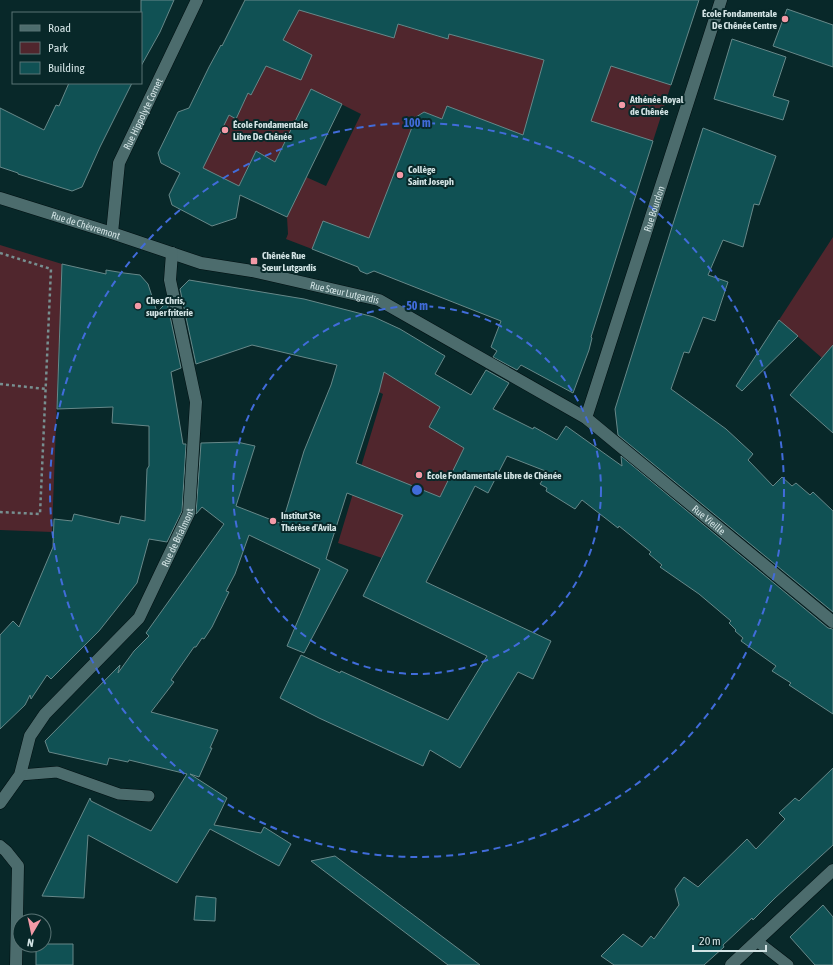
<svg xmlns="http://www.w3.org/2000/svg" width="833" height="965" viewBox="0 0 833 965" font-family="'Asap Condensed',sans-serif">
	<style>
		.green { fill: #50262d }
		.building { fill: #105154; stroke: #678889; fill-rule: evenodd }
		.lines { fill: none; stroke-linecap: round; stroke-linejoin: round }
		.lane-casing { stroke: #000f11; stroke-width: 12 }
		.street-casing { stroke: #000f11; stroke-width: 13 }
		.path { stroke: #778f90; stroke-width: 2.5; stroke-dasharray: 3 3; stroke-linecap: butt }
		.lane { stroke: #4c6c6d; stroke-width: 11 }
		.street { stroke: #4c6c6d; stroke-width: 12 }
		.ring { fill: none; stroke: #416cda; stroke-width: 2; stroke-dasharray: 7 5 }
		.poi-dot { fill: #f39aa7; stroke: #082829; stroke-width: 1.5 }
		.labels { text-anchor: middle; stroke-width: 4; stroke-linejoin: round; paint-order: stroke }
		.poi-label { font-size: 10px; font-weight: bold; fill: #d2e3e4; stroke: #082829; text-anchor: start }
		.street-label { font-size: 10px; fill: #d2e3e4; stroke: #082829 }
		.centre { fill: #416cda; stroke: #082829; stroke-width: 2 }
		.ring-label { font-size: 12px; text-anchor: middle; font-weight: bold; fill: #416cda; stroke: #082829; stroke-width: 4; stroke-linejoin: round; paint-order: stroke }
	</style>
	<rect width="100%" height="100%" fill="#082829"/>
	<g class="green">
		<path d="M 288,0 L 316,0 L 447,39 L 449,34 L 544,60 L 521,143 L 536,155 L 424,112 L 417,116 L 366,247 L 359,235 L 328,223 L 322,225 L 312,249 L 286,239 L 288,234 L 287,217 L 306,177 L 326,186 L 361,114 L 311,89 L 275,162 L 256,151 L 235,194 L 190,172 L 228,115 L 236,118 L 248,93 L 251,94 L 264,70 Z"/>
		<path d="M 604,51 L 640,62 L 637,74 L 671,85 L 653,141 L 568,146 Z"/>
		<path d="M 833,237 L 833,360 L 822,358 L 779,320 Z"/>
		<path d="M 0,245 L 62,264 L 52,532 L 0,530 Z"/>
		<path d="M 384,372 L 440,407 L 429,427 L 488,462 L 382,558 L 338,543 L 383,394 L 379,392 Z"/>
	</g>
	<g class="building">
		<path d="M 141,0 L 174,0 L 160,32 L 141,66 Z"/>
		<path d="M 245,0 L 699,0 L 671,85 L 611,66 L 591,121 L 653,141 L 591,337 L 592,338 L 589,350 L 573,393 L 521,365 L 517,370 L 493,357 L 497,351 L 491,347 L 501,321 L 374,271 L 367,274 L 360,271 L 358,267 L 312,249 L 323,221 L 369,238 L 416,117 L 424,112 L 442,119 L 447,106 L 523,135 L 544,60 L 449,34 L 448,39 L 398,24 L 394,38 L 299,10 L 283,40 L 312,55 L 301,80 L 266,66 L 251,95 L 248,93 L 236,119 L 229,115 L 203,168 L 239,186 L 256,151 L 275,162 L 311,89 L 342,104 L 287,217 L 240,195 L 236,218 L 212,226 L 172,205 L 169,195 L 180,173 L 161,163 L 158,153 L 178,112 L 189,108 L 209,67 L 221,45 L 222,46 Z"/>
		<path d="M 787,9 L 833,25 L 833,67 L 773,46 Z"/>
		<path d="M 732,39 L 786,57 L 773,96 L 789,101 L 783,120 L 714,99 Z"/>
		<path d="M 69,83 L 132,83 L 100,147 L 82,187 L 72,191 L 18,174 L 18,173 L 0,167 L 0,108 L 44,130 L 56,105 L 59,106 Z"/>
		<path d="M 703,128 L 776,156 L 759,205 L 754,204 L 743,247 L 723,240 L 708,275 L 728,282 L 715,321 L 703,317 L 689,353 L 684,352 L 671,389 L 726,429 L 753,454 L 748,460 L 773,486 L 782,477 L 792,486 L 796,483 L 810,495 L 813,492 L 833,511 L 833,612 L 618,435 L 615,409 Z"/>
		<path d="M 62,264 L 106,274 L 106,270 L 124,273 L 140,275 L 148,284 L 157,312 L 167,302 L 181,368 L 171,372 L 183,444 L 186,444 L 182,511 L 167,542 L 149,539 L 137,583 L 99,631 L 51,679 L 47,675 L 31,699 L 30,695 L 25,705 L 0,729 L 0,635 L 13,621 L 19,627 L 53,547 L 54,519 L 72,521 L 74,514 L 119,524 L 121,516 L 145,521 L 147,469 L 149,466 L 149,426 L 112,423 L 113,407 L 57,409 Z"/>
		<path d="M 189,280 L 304,299 L 374,317 L 400,329 L 445,356 L 435,374 L 471,395 L 486,370 L 509,383 L 493,409 L 533,429 L 534,427 L 557,440 L 566,426 L 622,466 L 621,456 L 828,628 L 833,629 L 833,714 L 789,685 L 791,683 L 772,671 L 776,666 L 741,641 L 743,638 L 735,631 L 736,630 L 729,623 L 731,621 L 699,594 L 660,567 L 662,565 L 649,554 L 651,552 L 619,526 L 618,528 L 582,500 L 575,509 L 546,491 L 547,488 L 540,484 L 548,472 L 507,456 L 488,493 L 475,486 L 426,582 L 551,641 L 533,679 L 518,672 L 460,768 L 430,750 L 423,766 L 319,718 L 280,698 L 301,655 L 340,673 L 341,671 L 448,720 L 487,656 L 363,596 L 403,515 L 347,493 L 326,559 L 348,570 L 304,653 L 287,646 L 320,569 L 249,535 L 235,574 L 226,591 L 229,592 L 212,627 L 204,639 L 202,638 L 196,647 L 194,647 L 171,680 L 174,682 L 151,712 L 218,730 L 210,748 L 212,748 L 199,777 L 190,774 L 227,798 L 214,825 L 261,833 L 264,827 L 291,844 L 279,866 L 210,829 L 177,883 L 88,835 L 84,898 L 42,896 L 90,798 L 91,801 L 151,831 L 187,774 L 129,760 L 128,762 L 109,758 L 107,765 L 49,752 L 45,741 L 120,665 L 118,673 L 134,651 L 149,636 L 146,633 L 224,524 L 202,507 L 196,514 L 201,443 L 237,442 L 255,446 L 236,506 L 282,524 L 304,451 L 331,385 L 337,365 L 252,345 L 196,364 L 180,289 ZM 384,372 L 440,407 L 429,427 L 464,448 L 440,497 L 356,463 L 379,392 Z"/>
		<path d="M 779,320 L 798,336 L 742,391 L 736,386 Z"/>
		<path d="M 833,345 L 833,433 L 790,395 Z"/>
		<path d="M 833,768 L 833,845 L 775,898 L 753,920 L 752,918 L 723,945 L 724,947 L 704,965 L 614,965 L 601,956 L 623,934 L 642,947 L 651,936 L 654,939 L 679,905 L 675,889 L 684,877 L 698,887 L 747,839 L 756,849 L 785,819 L 779,813 L 795,798 L 799,801 Z"/>
		<path d="M 335,856 L 480,965 L 448,965 L 311,861 Z"/>
		<path d="M 196,896 L 216,898 L 215,921 L 194,920 Z"/>
		<path d="M 823,905 L 833,917 L 833,965 L 815,965 L 790,937 Z"/>
		<path d="M 44,944 L 73,944 L 73,965 L 36,965 L 36,945 L 44,945 Z"/>
	</g>
	<g class="lines">
		<defs>
			<g id="lane">
				<path d="M 20,775 L 57,772 L 119,794 L 149,796"/>
				<path d="M 757,941 L 788,965"/>
			</g>
			<g id="street">
				<path id="s1" d="M 0,198 L 112,233 L 201,263 L 252,271 L 379,300 L 586,418 L 833,622"/>
				<path id="s2" d="M 112,233 L 119,163 L 197,0"/>
				<path id="s3" d="M 586,418 L 721,0"/>
				<path id="s4" d="M 0,803 L 20,775 L 30,736 L 45,714 L 139,618 L 189,513 L 196,402 L 170,280 L 172,253"/>
				<path d="M 0,846 L 6,851 L 18,866 L 16,965"/>
				<path d="M 731,965 L 833,870"/>
			</g>
		</defs>
		<use href="#lane" class="lane-casing"/>
		<use href="#street" class="street-casing"/>
		<g class="path">
			<path d="M 0,253 L 51,269 L 40,514 L 0,512"/>
			<path d="M 0,384 L 46,389"/>
		</g>
		<use href="#lane" class="lane"/>
		<use href="#street" class="street"/>
	</g>
	<g class="ring">
		<circle cx="417" cy="490" r="184"/>
		<circle cx="417" cy="490" r="367"/>
	</g>
	<g class="poi-dot">
		<circle cx="785" cy="19" r="4"/>
		<circle cx="622" cy="105" r="4"/>
		<circle cx="225" cy="130" r="4"/>
		<circle cx="400" cy="175" r="4"/>
		<rect x="250" y="257" width="8" height="8" rx="2"/>
		<circle cx="138" cy="306" r="4"/>
		<circle cx="419" cy="475" r="4"/>
		<circle cx="273" cy="521" r="4"/>
	</g>
	<g class="labels">
		<g class="poi-label">
			<text x="777" y="17" text-anchor="end">École Fondamentale<tspan x="777" dy="12">De Chênée Centre</tspan></text>
			<text x="630" y="103">Athénée Royal<tspan x="630" dy="12">de Chênée</tspan></text>
			<text x="233" y="128">École Fondamentale<tspan x="233" dy="12">Libre De Chênée</tspan></text>
			<text x="408" y="173">Collège<tspan x="408" dy="12">Saint Joseph</tspan></text>
			<text x="262" y="259">Chênée Rue<tspan x="262" dy="12">Sœur Lutgardis</tspan></text>
			<text x="146" y="304">Chez Chris,<tspan x="146" dy="12">super friterie</tspan></text>
			<text x="427" y="479">École Fondamentale Libre de Chênée</text>
			<text x="281" y="519">Institut Ste<tspan x="281" dy="12">Thérèse d'Avila</tspan></text>
		</g>
		<g class="street-label">
			<text dy="4" stroke="none"><textPath href="#s2" startOffset="125">Rue Hippolyte Cornet</textPath></text>
			<text dy="4" stroke="none"><textPath href="#s3" startOffset="220">Rue Bourdon</textPath></text>
			<text dy="4" stroke="none"><textPath href="#s1" startOffset="90">Rue de Chèvremont</textPath></text>
			<text dy="4" stroke="none"><textPath href="#s1" startOffset="358">Rue Sœur Lutgardis</textPath></text>
			<text dy="4" stroke="none"><textPath href="#s1" startOffset="791">Rue Vieille</textPath></text>
			<text dy="4" stroke="none"><textPath href="#s4" startOffset="325">Rue de Brialmont</textPath></text>
		</g>
	</g>
	<circle cx="417" cy="490" r="6" class="centre"/>
	<g class="ring-label">
		<text x="417" y="127">100 m</text>
		<text x="417" y="310">50 m</text>
	</g>
	<rect x="12" y="12" width="130" height="72" fill="#082829" stroke="#597374"/>
	<rect x="20" y="25" width="20" height="6" fill="#4c6c6d" stroke="#597374"/>
	<text x="48" y="32" font-size="12" fill="#d2e3e4">Road</text>
	<rect x="20" y="42" width="20" height="12" fill="#50262d" stroke="#597374"/>
	<text x="48" y="52" font-size="12" fill="#d2e3e4">Park</text>
	<rect x="20" y="62" width="20" height="12" fill="#105154" stroke="#597374"/>
	<text x="48" y="72" font-size="12" fill="#d2e3e4">Building</text>
	<g transform="translate(32 933) rotate(189)"><circle r="19" fill="#082829" stroke="#597374"/>
	<path d="M0-3L7 15L0 10L-7 15Z" fill="#f39aa7"/>
	<text y="-6" font-size="11" font-weight="bold" text-anchor="middle" fill="#d2e3e4">N</text>
	</g>
	<path d="M693 945v6h73v-6" fill="none" stroke="#d2e3e4" stroke-width="2"/>
	<text x="699" y="945" font-size="12" fill="#d2e3e4" stroke="#082829" stroke-width="3" paint-order="stroke">20 m</text>
</svg>
